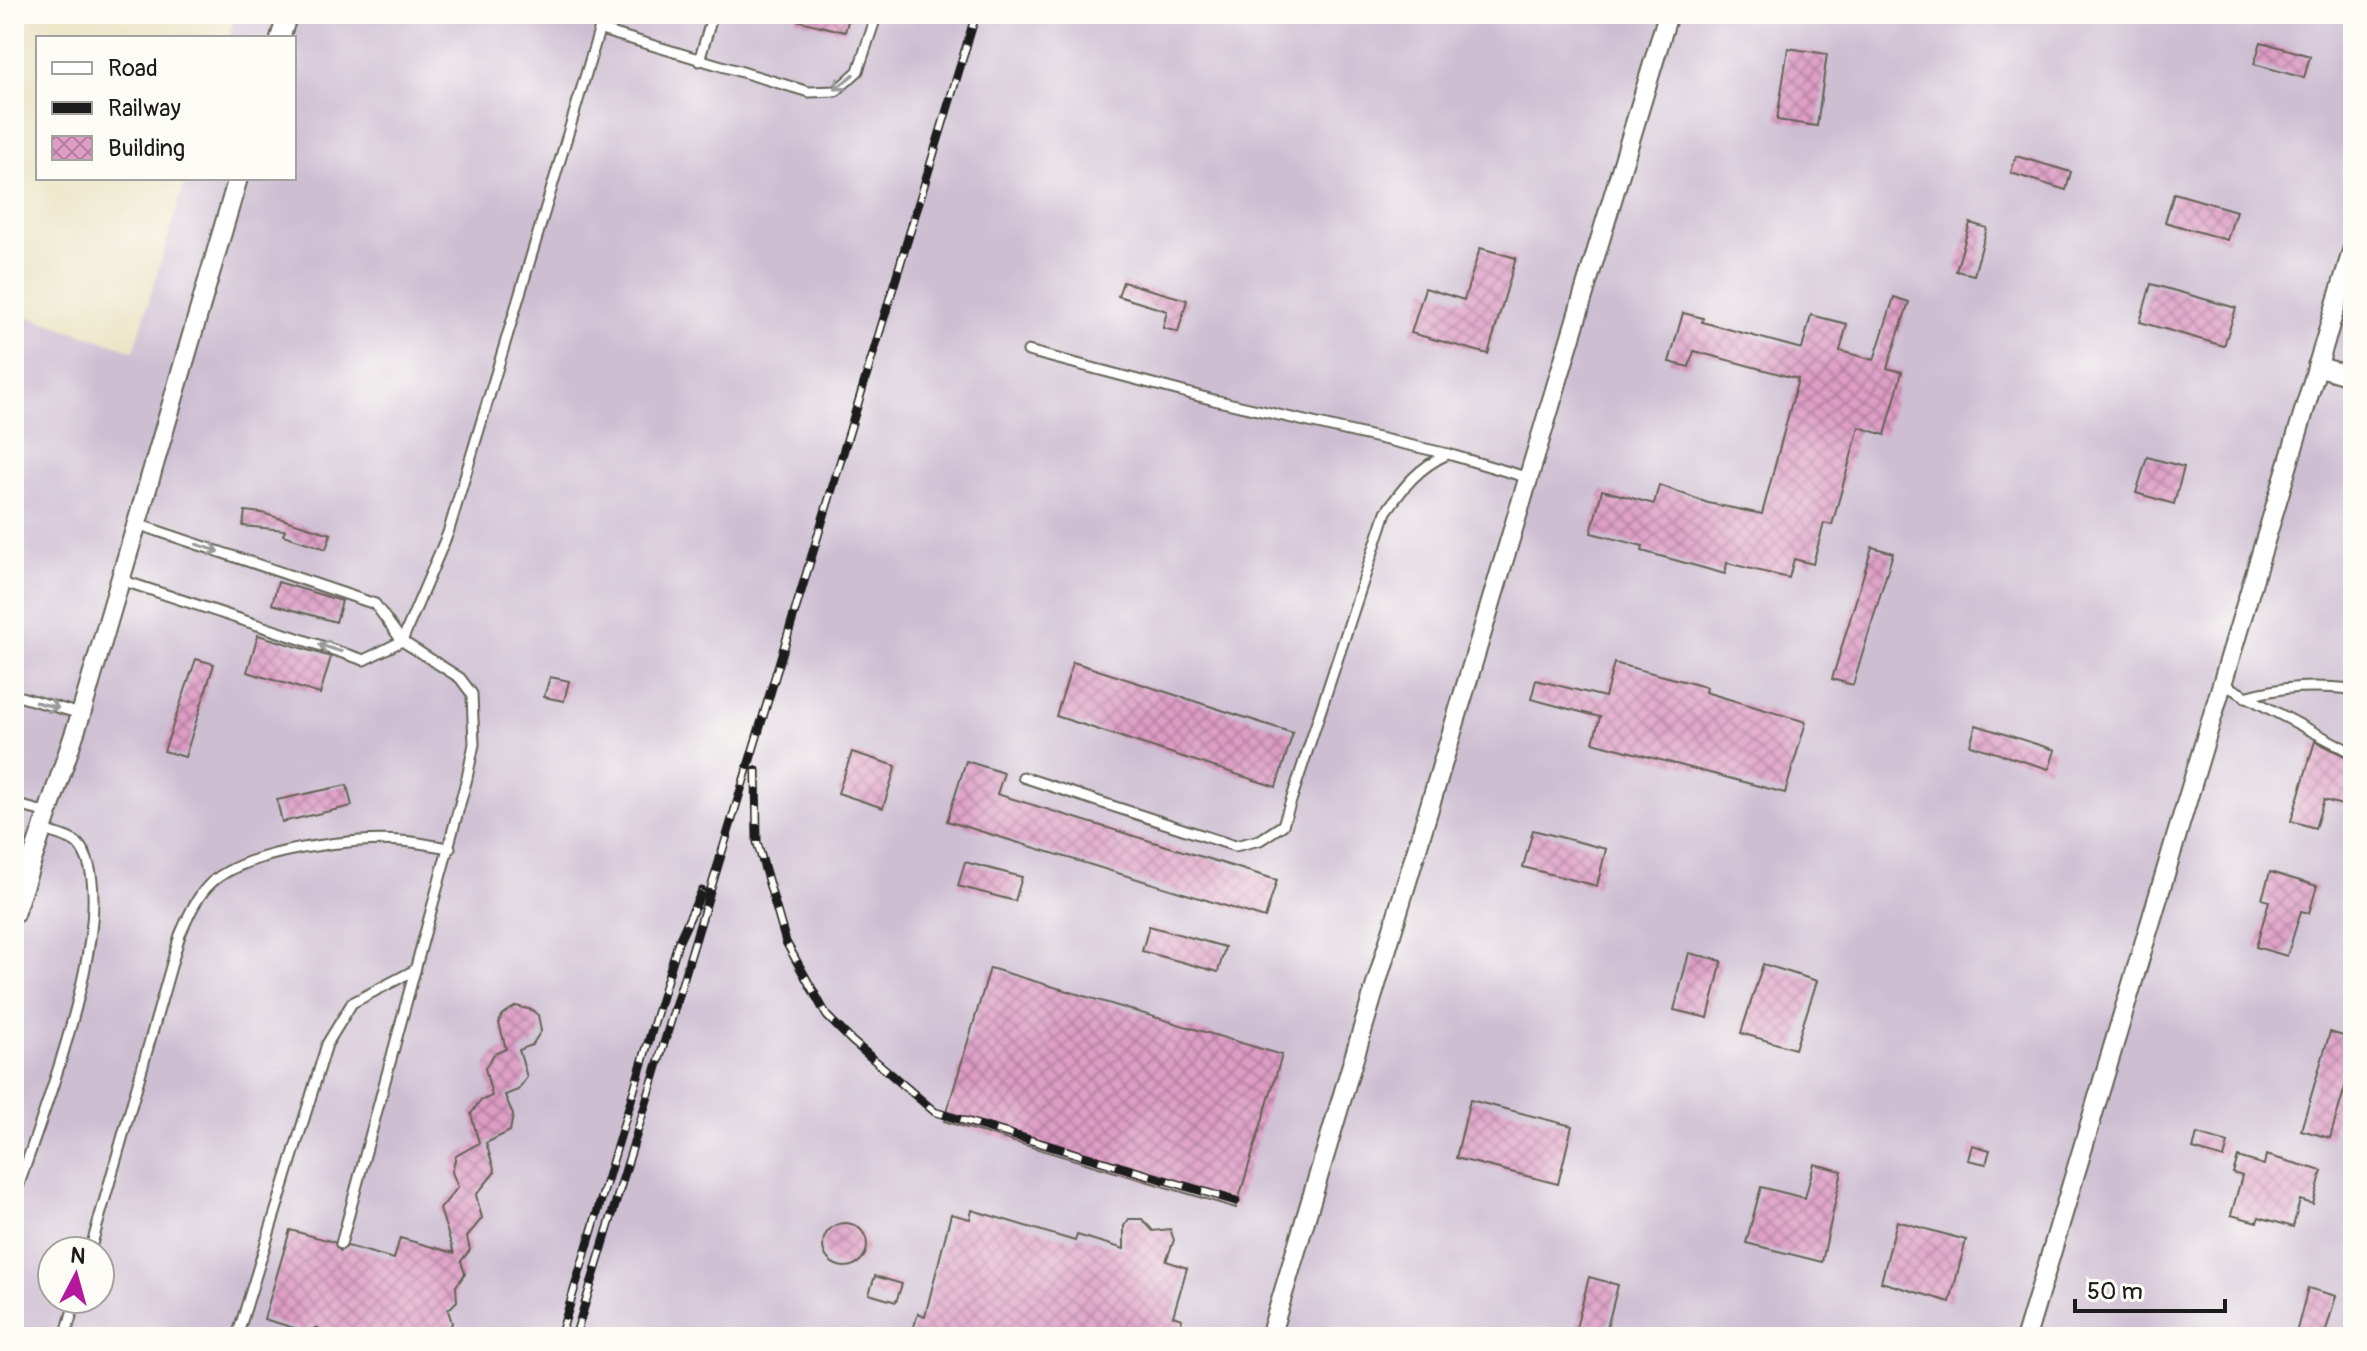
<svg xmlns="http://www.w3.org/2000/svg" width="2367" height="1351" viewBox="0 0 2367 1351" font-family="Pangolin,sans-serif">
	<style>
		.industrial { fill: #cdbed2; fill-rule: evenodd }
		.building { fill: url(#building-cross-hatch) }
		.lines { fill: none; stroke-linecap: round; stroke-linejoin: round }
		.service-casing { stroke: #646256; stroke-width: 13 }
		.minor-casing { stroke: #646256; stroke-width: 22 }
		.service { stroke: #fff; stroke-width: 9 }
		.minor { stroke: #fff; stroke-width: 18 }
		.rail-casing { stroke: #1c1c1c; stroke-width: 9 }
		.rail { stroke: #fdfcf7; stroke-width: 6; stroke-dasharray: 18; stroke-linecap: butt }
		.oneway { stroke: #999 }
	</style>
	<defs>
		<pattern id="building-cross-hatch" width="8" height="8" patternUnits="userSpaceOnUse" patternTransform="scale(2)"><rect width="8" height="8" fill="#de9dc5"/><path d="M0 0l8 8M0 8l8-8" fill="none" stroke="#b37f9f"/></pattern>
	</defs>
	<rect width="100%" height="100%" fill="#fdfcf7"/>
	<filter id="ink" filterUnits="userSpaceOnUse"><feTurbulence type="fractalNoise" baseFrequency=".0125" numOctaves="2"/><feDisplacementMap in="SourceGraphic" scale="16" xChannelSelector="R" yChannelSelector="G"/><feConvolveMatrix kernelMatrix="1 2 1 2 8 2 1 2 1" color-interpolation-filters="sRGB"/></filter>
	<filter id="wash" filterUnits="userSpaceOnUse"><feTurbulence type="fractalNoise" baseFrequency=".006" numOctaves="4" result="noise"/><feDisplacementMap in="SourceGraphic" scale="32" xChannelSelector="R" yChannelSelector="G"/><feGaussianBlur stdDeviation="1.8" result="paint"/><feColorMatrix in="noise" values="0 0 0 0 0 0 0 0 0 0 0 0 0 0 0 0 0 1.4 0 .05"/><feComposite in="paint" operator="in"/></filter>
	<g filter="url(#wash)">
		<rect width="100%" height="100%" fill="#eae3c3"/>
		<path class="industrial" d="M 235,14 L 2353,14 L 2353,1337 L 14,1337 L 14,312 L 134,351 L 186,178 L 294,178 L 294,38 L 228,38 ZM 52,1251 L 100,1251 L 100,1299 L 52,1299 Z"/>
		<g id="blocks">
			<g class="building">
				<path d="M 796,14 L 850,14 L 845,32 L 796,20 Z"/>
				<path d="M 2261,42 L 2310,56 L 2304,78 L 2254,64 Z"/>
				<path d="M 1788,48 L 1827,54 L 1817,126 L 1777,120 Z"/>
				<path d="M 2016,156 L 2071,172 L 2066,190 L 2011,173 Z"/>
				<path d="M 2174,193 L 2236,211 L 2227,240 L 2165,222 Z"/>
				<path d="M 1970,223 L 1987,228 L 1974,275 L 1956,271 Z"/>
				<path d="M 1480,248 L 1516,258 L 1488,354 L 1411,333 L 1425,288 L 1464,300 Z"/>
				<path d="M 1123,282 L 1187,300 L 1178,332 L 1163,328 L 1167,311 L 1118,296 Z"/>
				<path d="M 2151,284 L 2236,308 L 2224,346 L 2140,322 Z"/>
				<path d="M 1894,297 L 1909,302 L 1887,368 L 1902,372 L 1885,435 L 1859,427 L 1832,525 L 1824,523 L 1813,564 L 1794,559 L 1789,578 L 1727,563 L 1725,574 L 1642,551 L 1643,546 L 1591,533 L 1602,490 L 1654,504 L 1659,485 L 1708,503 L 1762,514 L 1798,379 L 1694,351 L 1689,367 L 1669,362 L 1683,313 L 1703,318 L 1702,322 L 1802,349 L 1811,315 L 1847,324 L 1840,351 L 1874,360 Z"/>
				<path d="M 2147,457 L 2184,467 L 2174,504 L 2136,493 Z"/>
				<path d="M 245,511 L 262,513 L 331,534 L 326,549 L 283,535 L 285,530 L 243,526 Z"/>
				<path d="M 1872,547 L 1893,553 L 1853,685 L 1832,679 Z"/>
				<path d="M 278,582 L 342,601 L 336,622 L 272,604 Z"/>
				<path d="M 258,635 L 331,657 L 320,694 L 247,672 Z"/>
				<path d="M 196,659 L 214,664 L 185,757 L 164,751 Z"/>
				<path d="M 1073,662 L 1293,733 L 1276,787 L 1056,716 Z"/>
				<path d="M 1614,663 L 1706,687 L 1705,692 L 1806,722 L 1785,793 L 1593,742 L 1600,717 L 1531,699 L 1536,680 L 1605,697 Z"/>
				<path d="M 550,677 L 569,681 L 564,701 L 544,697 Z"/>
				<path d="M 1976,725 L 2055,750 L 2049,769 L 1970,745 Z"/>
				<path d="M 2315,741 L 2353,760 L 2353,808 L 2324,800 L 2315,828 L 2291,821 Z"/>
				<path d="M 852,752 L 896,766 L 883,808 L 838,793 Z"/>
				<path d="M 966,761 L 1004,773 L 997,794 L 1277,880 L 1265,918 L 947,821 Z"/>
				<path d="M 347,785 L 352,806 L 282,822 L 277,800 Z"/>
				<path d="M 1533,830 L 1606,849 L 1597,886 L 1523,867 Z"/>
				<path d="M 965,862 L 1022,877 L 1015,901 L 958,886 Z"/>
				<path d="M 2270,872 L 2317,886 L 2309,913 L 2301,911 L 2287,956 L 2256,947 L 2269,901 L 2262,899 Z"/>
				<path d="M 1149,926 L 1225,947 L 1218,972 L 1142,951 Z"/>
				<path d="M 1689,953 L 1722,961 L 1708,1018 L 1674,1010 Z"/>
				<path d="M 1763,964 L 1817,981 L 1795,1049 L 1741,1033 Z"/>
				<path d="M 990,968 L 1282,1055 L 1236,1208 L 944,1121 Z"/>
				<path d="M 516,1006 L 532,1010 L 538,1015 L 541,1031 L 532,1045 L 519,1050 L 527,1077 L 518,1090 L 505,1095 L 513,1115 L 510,1131 L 486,1143 L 495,1172 L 476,1195 L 482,1218 L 467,1237 L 470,1250 L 461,1261 L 465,1274 L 456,1286 L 457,1301 L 448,1310 L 452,1323 L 446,1337 L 327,1337 L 317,1327 L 308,1332 L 264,1319 L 290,1230 L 334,1242 L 340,1251 L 348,1246 L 394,1259 L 400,1238 L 454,1253 L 440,1209 L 458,1187 L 452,1172 L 456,1156 L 479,1143 L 471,1114 L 480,1101 L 492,1096 L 485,1068 L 494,1054 L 506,1049 L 499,1023 L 502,1015 Z"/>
				<path d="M 2330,1032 L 2353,1039 L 2353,1060 L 2330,1138 L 2301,1130 Z"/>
				<path d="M 1470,1100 L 1572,1126 L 1558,1184 L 1456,1158 Z"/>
				<path d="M 2197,1134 L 2228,1143 L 2224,1158 L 2193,1149 Z"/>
				<path d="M 1972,1145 L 1990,1150 L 1986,1164 L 1968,1160 Z"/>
				<path d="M 2266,1155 L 2322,1171 L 2313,1204 L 2300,1200 L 2293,1227 L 2259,1217 L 2257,1222 L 2231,1215 L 2242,1176 L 2233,1173 L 2238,1157 L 2264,1165 Z"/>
				<path d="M 1814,1164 L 1842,1171 L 1822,1262 L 1746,1243 L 1761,1187 L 1805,1198 Z"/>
				<path d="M 972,1210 L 1075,1241 L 1077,1235 L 1124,1249 L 1124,1226 L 1129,1219 L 1142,1219 L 1153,1231 L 1170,1229 L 1174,1240 L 1166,1261 L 1187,1268 L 1173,1316 L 1182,1319 L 1177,1337 L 911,1337 L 918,1313 L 925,1316 L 951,1214 L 970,1219 Z"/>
				<path d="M 1897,1221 L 1966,1240 L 1950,1302 L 1881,1282 Z"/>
				<circle cx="845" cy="1245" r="22"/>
				<path d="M 875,1276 L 902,1284 L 896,1302 L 869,1294 Z"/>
				<path d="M 1589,1277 L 1618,1285 L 1605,1336 L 1576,1328 Z"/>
				<path d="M 2308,1288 L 2336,1296 L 2324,1337 L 2295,1337 Z"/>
			</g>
		</g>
	</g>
	<g filter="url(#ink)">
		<use href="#blocks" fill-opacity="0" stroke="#646256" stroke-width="2"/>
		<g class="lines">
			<defs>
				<g id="service">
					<path d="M 601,30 L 809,92 L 836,91 L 858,71 L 877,14"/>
					<path d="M 699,61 L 713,14"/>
					<path d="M 1028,351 L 1214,400 L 1448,454 L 1529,478"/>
					<path d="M 134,523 L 375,604 L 402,641 L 460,678 L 472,694 L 474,744 L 467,778 L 341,1244"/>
					<path d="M 118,579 L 364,660 L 402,641 L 448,533 L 604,14"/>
					<path d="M 2221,683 L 2353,753"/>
					<path d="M 14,695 L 81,714"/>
					<path d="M 2245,697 C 2283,686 2314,685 2353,689"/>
					<path d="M 1023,777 L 1235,846 L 1260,840 L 1283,825 L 1386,512 C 1404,486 1419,467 1448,454"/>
					<path d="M 14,804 L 48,813"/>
					<path d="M 14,1199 C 36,1131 129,900 78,844 C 71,837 54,834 45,830"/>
					<path d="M 90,1251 L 180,935 C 188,917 196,897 211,883 C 247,850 354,837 401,841 C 418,842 434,846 450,848"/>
					<path d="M 65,1337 L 76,1299"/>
					<path d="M 237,1337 L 327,1044 L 352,1003 L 415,970"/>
					<path d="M 314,1337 L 315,1334"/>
				</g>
				<g id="minor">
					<path d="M 280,38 L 288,14"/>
					<path d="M 2317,366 L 2353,377"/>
					<path d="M 14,914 L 81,714 L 238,178"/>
					<path d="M 1270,1337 L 1668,14"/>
					<path d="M 2026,1337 L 2353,248"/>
				</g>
			</defs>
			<use href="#service" class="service-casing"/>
			<use href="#minor" class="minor-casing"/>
			<use href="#service" class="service"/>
			<use href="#minor" class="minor"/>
			<defs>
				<g id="rail">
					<path d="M 756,770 L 757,842 L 786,942 L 827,1016 L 852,1041 L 935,1112 L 1236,1201"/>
					<path d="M 560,1337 L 678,943 L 702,891"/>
					<path d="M 575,1337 L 976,14"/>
				</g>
			</defs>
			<use href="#rail" class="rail-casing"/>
			<use href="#rail" class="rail"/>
		</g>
		<defs><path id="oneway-shaft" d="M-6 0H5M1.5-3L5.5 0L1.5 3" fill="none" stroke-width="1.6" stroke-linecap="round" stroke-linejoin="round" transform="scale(2)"/></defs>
		<g class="oneway">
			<use href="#oneway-shaft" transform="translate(844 82) rotate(141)"/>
			<use href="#oneway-shaft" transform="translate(208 548) rotate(18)"/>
			<use href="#oneway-shaft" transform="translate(330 648) rotate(-162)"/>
			<use href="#oneway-shaft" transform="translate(47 705) rotate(14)"/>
		</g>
	</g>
	<rect width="2367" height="1351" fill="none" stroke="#fdfcf7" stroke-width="48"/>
	<rect x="36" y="36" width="260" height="144" fill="#fdfcf7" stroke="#a3a29f" stroke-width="2"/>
	<rect x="52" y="62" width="40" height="12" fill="#ffffff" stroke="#a3a29f" stroke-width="2"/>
	<text x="108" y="76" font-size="24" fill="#1c1c1c">Road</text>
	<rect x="52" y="102" width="40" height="12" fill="#1c1c1c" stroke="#a3a29f" stroke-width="2"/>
	<text x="108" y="116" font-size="24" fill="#1c1c1c">Railway</text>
	<rect x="52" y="136" width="40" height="24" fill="url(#building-cross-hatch)" stroke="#a3a29f" stroke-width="2"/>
	<text x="108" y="156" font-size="24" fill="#1c1c1c">Building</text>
	<g transform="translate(76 1275) rotate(6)"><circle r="38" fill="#fdfcf7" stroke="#a3a29f" stroke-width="2"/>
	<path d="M0-6L14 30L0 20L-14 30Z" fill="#b5179e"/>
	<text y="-12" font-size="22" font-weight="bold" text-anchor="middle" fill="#1c1c1c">N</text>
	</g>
	<path d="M2075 1299v12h150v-12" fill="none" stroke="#1c1c1c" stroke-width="4"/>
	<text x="2087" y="1299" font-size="24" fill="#1c1c1c" stroke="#fdfcf7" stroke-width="6" paint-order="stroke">50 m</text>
</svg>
